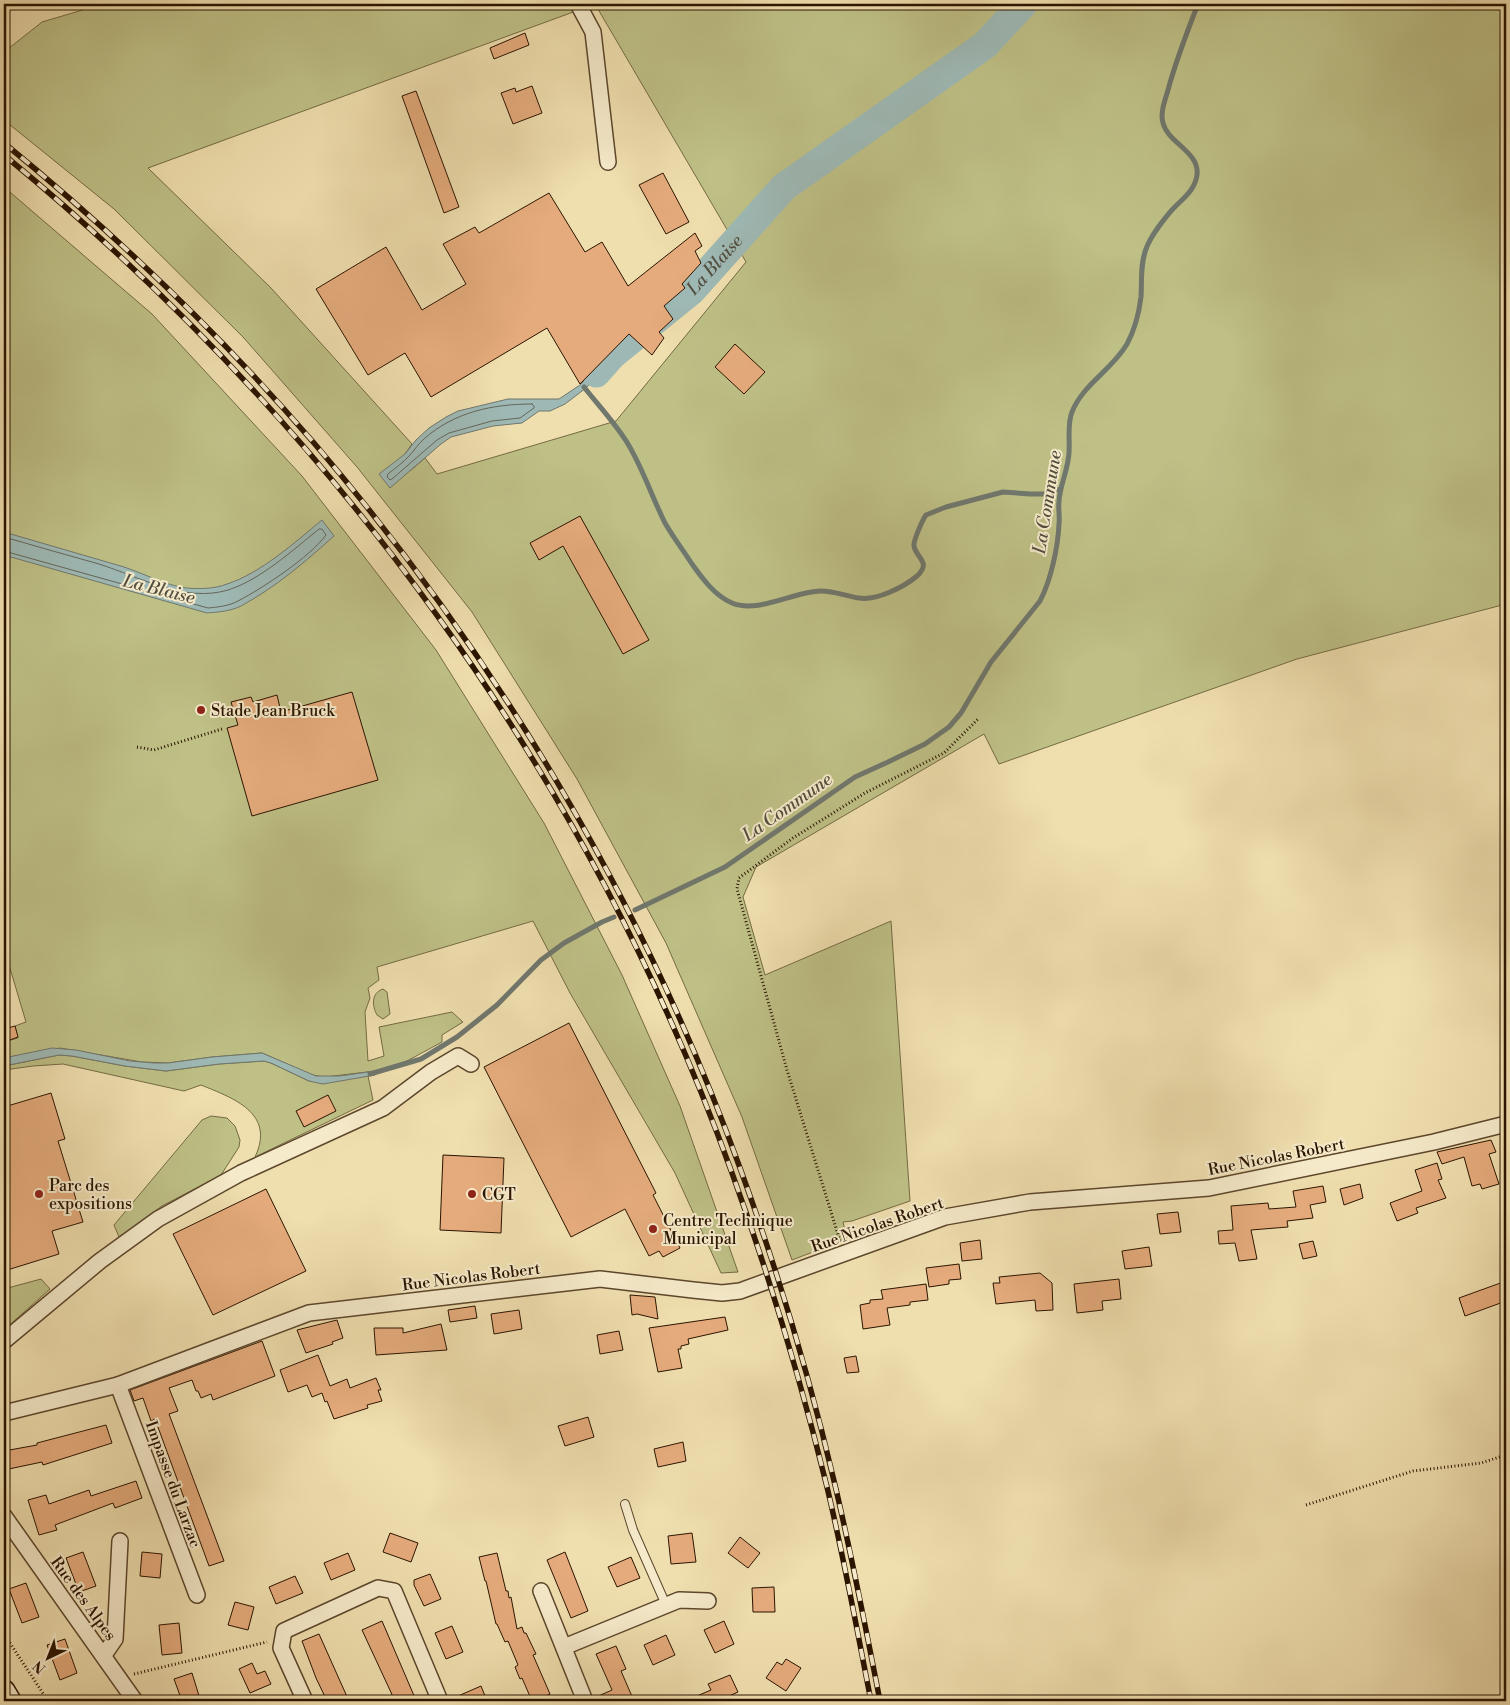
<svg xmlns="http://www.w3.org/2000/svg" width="1510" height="1705" viewBox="0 0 1510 1705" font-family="'Libre Bodoni',serif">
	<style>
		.green { fill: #bec086; stroke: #746a43; fill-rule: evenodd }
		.water { fill: #9eb9b5; stroke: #70776d }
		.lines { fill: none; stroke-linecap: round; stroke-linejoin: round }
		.shore { stroke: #64665a; stroke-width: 1 }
		.stream { stroke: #70776d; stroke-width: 5 }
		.river { stroke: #9eb9b5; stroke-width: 29 }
		.building { fill: #e5ab7c; stroke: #2b1400 }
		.service-casing { stroke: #5c462c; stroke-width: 10 }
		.minor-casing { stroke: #5c462c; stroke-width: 18 }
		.secondary-casing { stroke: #2b1400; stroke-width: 24 }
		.path { stroke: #2b1400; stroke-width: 3; stroke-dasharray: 1 2.5; stroke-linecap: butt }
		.service { stroke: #f5eaca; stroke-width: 8 }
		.minor { stroke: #f5eaca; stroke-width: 15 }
		.secondary { stroke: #f5eaca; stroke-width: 21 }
		.rail-casing { stroke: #2b1400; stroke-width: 5.5 }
		.rail { stroke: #f5eaca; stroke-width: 4; stroke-dasharray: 11; stroke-linecap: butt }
		.poi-dot { fill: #8f2418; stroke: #f5eaca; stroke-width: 2 }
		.labels { text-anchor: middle; stroke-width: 4; stroke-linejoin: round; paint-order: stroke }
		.poi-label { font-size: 16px; fill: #2b1400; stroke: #f5eaca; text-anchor: start }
		.street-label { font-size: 16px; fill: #2b1400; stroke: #f5eaca }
		.water-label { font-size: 18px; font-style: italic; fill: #534e3f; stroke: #f5eaca }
	</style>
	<rect width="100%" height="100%" fill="#efdeae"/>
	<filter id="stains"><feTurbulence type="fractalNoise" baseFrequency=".004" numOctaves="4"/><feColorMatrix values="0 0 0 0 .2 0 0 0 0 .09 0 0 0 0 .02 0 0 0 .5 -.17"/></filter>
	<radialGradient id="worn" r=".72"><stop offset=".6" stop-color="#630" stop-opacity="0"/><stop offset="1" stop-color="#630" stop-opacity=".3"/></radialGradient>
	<g class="green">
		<path d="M 95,4 L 1506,4 L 1506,604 L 1297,659 L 999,764 L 984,734 L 756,867 L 743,897 L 765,975 L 891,921 L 910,1201 L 852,1221 L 843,1222 L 847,1239 L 792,1260 L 742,1117 L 666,943 L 577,779 L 472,612 L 357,467 L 243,337 L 114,209 L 4,120 L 4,47 L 8,49 L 42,22 L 96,6 ZM 595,4 L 746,262 L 616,421 L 437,474 L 425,458 L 410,471 L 405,454 L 412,444 L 271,288 L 148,168 Z"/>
		<path d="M 4,187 L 152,314 L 302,476 L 436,650 L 544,823 L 622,975 L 680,1106 L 738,1272 L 721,1273 L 675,1173 L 570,993 L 533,921 L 377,967 L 379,980 L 368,988 L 370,998 L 365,1012 L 368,1061 L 384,1056 L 379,1027 L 452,1012 L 463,1022 L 442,1035 L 442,1042 L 407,1061 L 375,1071 L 325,1077 L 312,1075 L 262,1053 L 212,1057 L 168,1063 L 142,1062 L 60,1048 L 4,1058 L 4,1042 L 18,1038 L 15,1026 L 26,1022 L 4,948 Z"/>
		<path d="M 383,989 L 387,992 L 390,1014 L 383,1019 L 377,1015 C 372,1006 371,993 383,989 Z"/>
		<path d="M 59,1055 L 72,1056 L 125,1066 L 166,1071 L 219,1064 L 264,1061 L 271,1063 L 309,1081 L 368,1076 L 373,1100 L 255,1157 C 276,1113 233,1098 201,1085 L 184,1091 L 63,1064 L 33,1066 L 4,1070 L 4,1066 Z"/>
		<path d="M 211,1116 L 227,1118 L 235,1126 L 240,1140 L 239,1147 L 221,1175 L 162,1206 L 119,1237 L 114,1225 L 202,1120 Z"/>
		<path d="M 41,1279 L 50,1289 L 4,1330 L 4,1289 Z"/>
	</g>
	<g class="water">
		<path d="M 622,341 L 623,348 L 586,388 L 565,404 L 550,411 L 539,411 L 522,423 L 493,426 L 451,437 L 441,444 L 390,488 L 379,474 L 405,454 L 416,440 L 429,428 L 446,417 L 458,411 L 508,399 L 559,399 L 580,385 Z"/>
		<path d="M 322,520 L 334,536 C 305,562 276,587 241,606 C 231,611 219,612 207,613 L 4,555 L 4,532 C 44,544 84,555 124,567 C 145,574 165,585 186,588 C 199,589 215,589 227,584 C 261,573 294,543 322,520 Z"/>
		<path d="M 52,1048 L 76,1050 L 130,1061 L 154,1063 L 168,1063 L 212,1057 L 262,1053 L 316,1076 L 340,1076 L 375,1071 L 375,1075 L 323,1084 L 309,1081 L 271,1063 L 264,1061 L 219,1064 L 166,1071 L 125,1066 L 72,1056 L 59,1055 L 4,1066 L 4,1058 Z"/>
	</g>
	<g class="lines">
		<g class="shore">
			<path d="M 532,404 L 534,406 L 534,408 L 520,418 L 492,421 L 449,433 L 437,440 L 392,479 L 390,480 L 387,477 L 388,474 C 395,468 403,463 409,456 C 414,451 418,444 424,439 C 454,412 493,404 532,404 Z"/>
			<path d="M 4,537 C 35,546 67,555 99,564 C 140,577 184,603 228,590 C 260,580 293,550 319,529 L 322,529 L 326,535 C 310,557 263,588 238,601 C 229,606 218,607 208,608 L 4,551"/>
		</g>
		<g class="stream">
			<path d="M 584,387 C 598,405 616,424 628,444 C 643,469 652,497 665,523 C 673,537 683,550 692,564 C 702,578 715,596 732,603 C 758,614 795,591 821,591 C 834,591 846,596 859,598 C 876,601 904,587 917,576 C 932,562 916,558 914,546 C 913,541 923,519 926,515 L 946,507 L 1003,492 L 1030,494 L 1045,494 L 1060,489"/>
			<path d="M 635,910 L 725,867 L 855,777 L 888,762 L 925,744 L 949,727 L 961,713 L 991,662 L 1040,601 C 1051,580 1058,547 1059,524 C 1060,516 1058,509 1059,501 C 1060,485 1068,470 1069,453 C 1070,440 1067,424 1072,412 C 1083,384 1112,370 1127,344 C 1134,331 1139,313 1141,297 C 1142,281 1140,265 1146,249 C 1151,235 1162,222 1171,211 C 1181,200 1195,191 1197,175 C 1200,152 1168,143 1163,123 C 1160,112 1165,101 1168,90 C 1176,60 1187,32 1198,4"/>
			<path d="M 370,1074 L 421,1059 L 457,1037 L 497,1005 L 541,960 L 564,943 L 602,922 L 614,917"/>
		</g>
		<path class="river" id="s1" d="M 596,373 L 612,355 L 691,291 L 784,187 L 985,45 L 1023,4"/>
	</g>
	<g class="building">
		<path d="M 525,33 L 529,45 L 494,59 L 490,48 Z"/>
		<path d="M 532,86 L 542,113 L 513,124 L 501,93 L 515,88 L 516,92 Z"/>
		<path d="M 416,91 L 459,207 L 444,213 L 402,96 Z"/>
		<path d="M 663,173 L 689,222 L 666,234 L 639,185 Z"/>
		<path d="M 549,193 L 585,252 L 602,242 L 628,286 L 695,233 L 702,246 L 695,251 L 701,263 L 682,284 L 685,288 L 664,306 L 673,319 L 659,332 L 664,338 L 652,355 L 629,334 L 580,384 L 547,328 L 431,397 L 405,353 L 368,375 L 316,289 L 386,247 L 422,310 L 466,284 L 443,244 L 475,227 L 479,233 Z"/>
		<path d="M 735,344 L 765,372 L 744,394 L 715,367 Z"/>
		<path d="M 580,516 L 649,640 L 623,654 L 563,546 L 539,560 L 530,543 Z"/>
		<path d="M 352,692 L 378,780 L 252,816 L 227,728 L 238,725 L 231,702 L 251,697 L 253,702 L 277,695 L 281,712 Z"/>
		<path d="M 569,1023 L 656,1193 L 653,1195 L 680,1248 L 663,1257 L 659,1251 L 649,1256 L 625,1209 L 571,1237 L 484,1067 Z"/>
		<path d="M 15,1026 L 18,1037 L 4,1042 L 4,1029 Z"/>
		<path d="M 51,1093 L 65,1139 L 58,1141 L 83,1222 L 52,1231 L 59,1254 L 4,1271 L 4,1107 Z"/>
		<path d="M 328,1095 L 336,1111 L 304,1127 L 296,1111 Z"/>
		<path d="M 1491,1140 L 1496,1152 L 1489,1154 L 1499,1184 L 1482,1189 L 1480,1184 L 1472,1186 L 1464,1157 L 1442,1164 L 1437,1152 Z"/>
		<path d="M 443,1155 L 504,1158 L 501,1233 L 440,1230 Z"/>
		<path d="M 1437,1163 L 1442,1179 L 1438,1180 L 1446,1198 L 1416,1208 L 1418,1213 L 1397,1221 L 1390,1203 L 1422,1191 L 1415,1170 Z"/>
		<path d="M 1360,1184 L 1363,1198 L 1344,1205 L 1340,1189 Z"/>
		<path d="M 1323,1186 L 1326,1202 L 1310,1205 L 1313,1218 L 1287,1221 L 1288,1227 L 1251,1230 L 1257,1259 L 1239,1261 L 1235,1243 L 1219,1244 L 1218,1231 L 1233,1230 L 1231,1206 L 1268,1203 L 1269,1209 L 1296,1207 L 1293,1191 Z"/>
		<path d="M 266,1189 L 306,1271 L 213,1315 L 173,1234 Z"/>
		<path d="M 1178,1212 L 1181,1232 L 1160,1234 L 1157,1214 Z"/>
		<path d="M 980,1240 L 982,1259 L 962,1261 L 960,1243 Z"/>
		<path d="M 1313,1241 L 1317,1256 L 1303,1259 L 1299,1244 Z"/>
		<path d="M 1149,1247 L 1152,1266 L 1125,1269 L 1122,1251 Z"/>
		<path d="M 959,1264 L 961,1279 L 949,1280 L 949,1284 L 929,1287 L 926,1268 Z"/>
		<path d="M 1040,1273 L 1052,1283 L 1053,1310 L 1036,1311 L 1035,1300 L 996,1304 L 993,1283 L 1000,1283 L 999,1277 Z"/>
		<path d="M 1119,1279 L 1121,1299 L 1102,1301 L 1103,1310 L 1077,1313 L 1074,1284 Z"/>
		<path d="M 1506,1281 L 1506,1301 L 1465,1316 L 1459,1298 Z"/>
		<path d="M 926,1284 L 928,1300 L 910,1302 L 910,1305 L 887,1308 L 890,1325 L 863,1329 L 860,1305 L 870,1303 L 870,1300 L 883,1299 L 881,1290 Z"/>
		<path d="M 630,1295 L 655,1297 L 658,1319 L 637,1314 L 632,1315 Z"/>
		<path d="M 475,1306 L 477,1318 L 450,1322 L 448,1310 Z"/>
		<path d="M 519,1310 L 522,1329 L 494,1334 L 491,1314 Z"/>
		<path d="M 725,1317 L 728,1330 L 688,1339 L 689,1344 L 681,1346 L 681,1349 L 678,1349 L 682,1368 L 658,1372 L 649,1328 Z"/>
		<path d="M 337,1320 L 343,1338 L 332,1342 L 333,1344 L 306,1353 L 297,1330 Z"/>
		<path d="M 441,1324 L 447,1350 L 376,1355 L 374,1328 L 403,1328 L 403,1333 Z"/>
		<path d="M 619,1331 L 623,1350 L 600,1354 L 597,1335 Z"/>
		<path d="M 262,1341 L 275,1376 L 213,1400 L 211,1394 L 201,1398 L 198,1391 L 196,1391 L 192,1380 L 169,1388 L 178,1411 L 169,1414 L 224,1561 L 209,1566 L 155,1419 L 151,1421 L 143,1398 L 134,1401 L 130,1390 Z"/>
		<path d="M 318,1355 L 330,1386 L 347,1379 L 350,1388 L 376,1378 L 381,1390 L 378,1390 L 382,1401 L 367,1405 L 368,1408 L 334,1419 L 327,1401 L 325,1402 L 322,1393 L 312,1397 L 307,1385 L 288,1392 L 280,1370 Z"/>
		<path d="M 856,1356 L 859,1372 L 847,1373 L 844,1358 Z"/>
		<path d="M 588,1417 L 594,1437 L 565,1446 L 558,1426 Z"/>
		<path d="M 106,1425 L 112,1443 L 43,1465 L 42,1462 L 4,1470 L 4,1451 L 37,1445 L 37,1443 Z"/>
		<path d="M 683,1442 L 686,1461 L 658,1467 L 654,1449 Z"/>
		<path d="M 136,1481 L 142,1498 L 115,1508 L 113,1503 L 55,1525 L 57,1530 L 39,1535 L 28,1500 L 46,1495 L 49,1504 L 89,1490 L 91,1496 Z"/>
		<path d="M 390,1533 L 418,1543 L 411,1562 L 383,1552 Z"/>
		<path d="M 692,1533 L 696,1562 L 671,1564 L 668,1536 Z"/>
		<path d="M 740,1537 L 760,1553 L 748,1568 L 728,1553 Z"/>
		<path d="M 83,1552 L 96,1586 L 79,1592 L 66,1558 Z"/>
		<path d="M 142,1552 L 162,1554 L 160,1578 L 140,1576 Z"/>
		<path d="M 565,1552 L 588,1611 L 571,1618 L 547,1560 Z"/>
		<path d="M 348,1553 L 355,1570 L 331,1580 L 324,1563 Z"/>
		<path d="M 497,1553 L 506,1591 L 508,1591 L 509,1598 L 511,1597 L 517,1629 L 522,1627 L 524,1633 L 526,1633 L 536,1654 L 533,1655 L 550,1694 L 534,1701 L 532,1701 L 522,1678 L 520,1679 L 515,1667 L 518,1665 L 508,1641 L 505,1642 L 497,1624 L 496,1624 L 486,1581 L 485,1581 L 479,1557 Z"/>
		<path d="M 631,1557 L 640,1578 L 617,1587 L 608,1567 Z"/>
		<path d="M 430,1574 L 441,1599 L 424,1606 L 414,1585 L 414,1580 Z"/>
		<path d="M 295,1576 L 303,1593 L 276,1604 L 269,1587 Z"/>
		<path d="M 26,1583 L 39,1617 L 22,1623 L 9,1589 Z"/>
		<path d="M 774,1587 L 775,1612 L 753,1612 L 752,1588 Z"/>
		<path d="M 235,1602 L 254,1607 L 248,1630 L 228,1625 Z"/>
		<path d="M 382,1621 L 415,1698 L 407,1701 L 395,1701 L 362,1630 Z"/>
		<path d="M 724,1621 L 734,1644 L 715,1653 L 704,1630 Z"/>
		<path d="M 179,1623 L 182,1653 L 162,1655 L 159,1625 Z"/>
		<path d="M 452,1626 L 463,1652 L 446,1659 L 435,1633 Z"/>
		<path d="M 319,1634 L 340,1681 L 349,1701 L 327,1701 L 316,1678 L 302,1641 Z"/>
		<path d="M 666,1635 L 675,1655 L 653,1665 L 644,1645 Z"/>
		<path d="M 65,1639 L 77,1673 L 60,1680 L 47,1645 Z"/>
		<path d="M 616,1646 L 626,1669 L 621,1671 L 634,1701 L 594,1701 L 594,1698 L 612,1690 L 596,1654 Z"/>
		<path d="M 786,1659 L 801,1668 L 786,1691 L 766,1678 L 777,1662 L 782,1665 Z"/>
		<path d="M 252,1663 L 257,1674 L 265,1671 L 271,1684 L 250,1693 L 239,1669 Z"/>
		<path d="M 192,1673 L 200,1699 L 193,1701 L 182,1701 L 174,1679 Z"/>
		<path d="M 730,1675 L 738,1692 L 718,1701 L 685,1701 L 711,1690 L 708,1684 Z"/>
		<path d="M 481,1686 L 487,1701 L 449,1701 L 449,1700 Z"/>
	</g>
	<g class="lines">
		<defs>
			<path id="service" d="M 625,1504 L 633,1530 L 666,1605"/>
			<g id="minor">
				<path d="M 578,4 L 593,32 L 608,162"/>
				<path d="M 4,1341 L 100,1261 L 158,1219 L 241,1173 L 383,1108 L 431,1072 L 458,1056 L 471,1064"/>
				<path d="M 118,1385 L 197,1595"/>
				<path d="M 4,1413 L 118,1385 L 309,1313 L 600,1279 L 693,1290 L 722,1293 L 740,1291 L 945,1217 L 1030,1202 L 1209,1188 L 1434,1142 L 1506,1124"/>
				<path d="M 4,1516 L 135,1701"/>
				<path d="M 541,1591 L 585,1701"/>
				<path d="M 564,1647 L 679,1600 L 708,1601"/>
				<path d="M 104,1655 L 115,1639 L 120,1541"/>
				<path d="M 305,1701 L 281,1648 L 284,1631 L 378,1588 L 394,1591 L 440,1701"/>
			</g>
			<path id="secondary" d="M 4,1691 L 10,1701"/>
		</defs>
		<use href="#service" class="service-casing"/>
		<use href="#minor" class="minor-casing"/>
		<use href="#secondary" class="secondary-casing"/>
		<g class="path">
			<path d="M 137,747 L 154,750 L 222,729"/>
			<path d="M 840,1241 L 787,1070 L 737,889 L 739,878 L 793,838 L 865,793 L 944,753 L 978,719"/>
			<path d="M 1306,1505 L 1413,1471 L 1481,1463 L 1506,1455"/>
			<path d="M 4,1634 L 48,1701"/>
			<path d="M 134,1674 L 267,1642"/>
		</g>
		<use href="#service" class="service"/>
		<use href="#minor" class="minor"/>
		<use href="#secondary" class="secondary"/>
		<defs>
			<g id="rail">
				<path d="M 4,143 C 115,234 220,334 314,443 C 497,657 644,903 740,1168 C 778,1272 810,1378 835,1485 C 852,1557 866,1629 880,1701"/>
				<path d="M 4,155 C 331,423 588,774 732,1173 C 769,1275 801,1381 827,1487 C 844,1558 857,1630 871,1701"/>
			</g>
		</defs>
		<use href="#rail" class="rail-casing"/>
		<use href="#rail" class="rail"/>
	</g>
	<g class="poi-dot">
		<circle cx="201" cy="710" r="5"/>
		<circle cx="39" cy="1194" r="5"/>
		<circle cx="472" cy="1194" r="5"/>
		<circle cx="653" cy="1229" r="5"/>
	</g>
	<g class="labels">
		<g class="poi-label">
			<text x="211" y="716">Stade Jean Bruck</text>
			<text x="49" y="1191">Parc des<tspan x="49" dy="18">expositions</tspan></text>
			<text x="482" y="1200">CGT</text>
			<text x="663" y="1226">Centre Technique<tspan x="663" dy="18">Municipal</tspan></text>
		</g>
		<g class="street-label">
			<text transform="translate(1276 1156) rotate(-11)" y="6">Rue Nicolas Robert</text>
			<text transform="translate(877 1224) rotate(-19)" y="6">Rue Nicolas Robert</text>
			<text transform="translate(471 1276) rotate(-7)" y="6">Rue Nicolas Robert</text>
			<text transform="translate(174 1484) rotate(70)" y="6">Impasse du Larzac</text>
			<text transform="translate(84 1598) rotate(54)" y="6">Rue des Alpes</text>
		</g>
		<g class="water-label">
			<text dy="6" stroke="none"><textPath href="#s1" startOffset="161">La Blaise</textPath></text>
			<text transform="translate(1047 502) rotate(-81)" y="6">La Commune</text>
			<text transform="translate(159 589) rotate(14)" y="6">La Blaise</text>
			<text transform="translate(787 807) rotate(-35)" y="6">La Commune</text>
		</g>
	</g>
	<rect width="1510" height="1705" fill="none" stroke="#efdeae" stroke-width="20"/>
	<rect x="5" y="5" width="1500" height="1695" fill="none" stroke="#2b1400" stroke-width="2.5"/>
	<rect x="10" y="10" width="1490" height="1685" fill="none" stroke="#2b1400"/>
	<g transform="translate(48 1658) rotate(223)" stroke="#f5eaca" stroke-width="4" paint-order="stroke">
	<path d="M0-4L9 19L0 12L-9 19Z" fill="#2b1400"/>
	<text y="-8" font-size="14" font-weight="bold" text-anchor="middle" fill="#2b1400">N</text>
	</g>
	<rect width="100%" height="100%" filter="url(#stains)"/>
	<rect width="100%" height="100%" fill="url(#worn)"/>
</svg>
